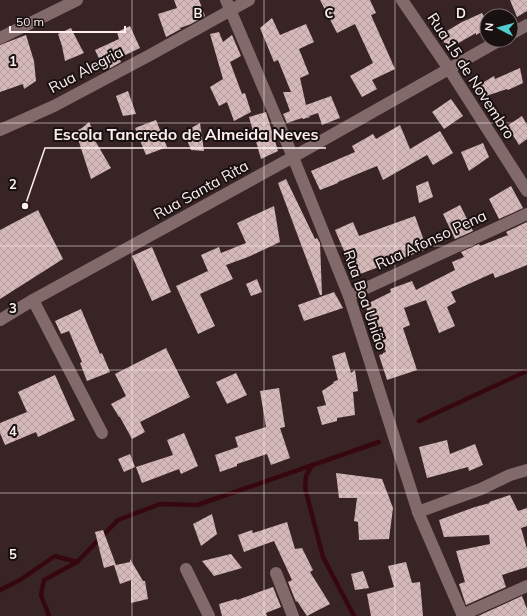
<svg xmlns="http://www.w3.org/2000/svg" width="527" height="616" viewBox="0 0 527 616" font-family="Mulish,sans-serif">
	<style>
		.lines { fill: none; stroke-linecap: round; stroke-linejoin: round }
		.stream { stroke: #37070e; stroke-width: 4.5 }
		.building { fill: url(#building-cross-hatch) }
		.street { stroke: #836a6a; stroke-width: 12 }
		.secondary { stroke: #836a6a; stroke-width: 12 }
		.grid { fill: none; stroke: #fdeeef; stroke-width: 1; stroke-opacity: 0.55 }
		.labels { text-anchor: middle; stroke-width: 4; stroke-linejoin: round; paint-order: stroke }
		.street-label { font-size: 15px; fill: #fdeeef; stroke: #191010 }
		.grid-label { font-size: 13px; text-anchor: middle; font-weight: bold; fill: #fdeeef; stroke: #191010; stroke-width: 4; stroke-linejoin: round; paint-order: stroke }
		.leader { fill: none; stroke: #fdeeef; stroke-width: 1.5 }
		.callout-dot { fill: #fdeeef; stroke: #191010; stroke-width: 1.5 }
		.callout-label { font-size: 16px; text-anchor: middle; font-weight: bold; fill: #fdeeef; stroke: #191010; stroke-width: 4; stroke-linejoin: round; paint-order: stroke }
	</style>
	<defs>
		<pattern id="building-cross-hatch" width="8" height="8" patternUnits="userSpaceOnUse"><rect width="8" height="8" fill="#d5b9b9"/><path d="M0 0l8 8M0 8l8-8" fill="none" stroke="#b39c9d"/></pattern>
	</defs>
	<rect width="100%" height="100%" fill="#392425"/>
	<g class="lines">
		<g class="stream">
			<path d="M 419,421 L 527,371"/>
			<path d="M 312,465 L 306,476 L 305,488 L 323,557 L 354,616"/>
			<path d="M 0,590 L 20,580 L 55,556 L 77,562 L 118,520 L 160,504 L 197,505 L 379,442"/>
			<path d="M 49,616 L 41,595 L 44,580 L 77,562"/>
		</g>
	</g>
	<g class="building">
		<path d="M 174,0 L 199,0 L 205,16 L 191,24 L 180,28 L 181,29 L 166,37 L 158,14 L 177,8 Z"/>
		<path d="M 320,0 L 370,0 L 376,13 L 371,15 L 395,69 L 372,80 L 377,89 L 362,97 L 350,76 L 373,63 L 355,24 L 337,33 Z"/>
		<path d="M 510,0 L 527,0 L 527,11 L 517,17 Z"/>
		<path d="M 482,13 L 487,22 L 487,29 L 476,35 L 476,33 L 448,49 L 440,35 L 462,22 Z"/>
		<path d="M 272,18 L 280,35 L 306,24 L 314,42 L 299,49 L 309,74 L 300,78 L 306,105 L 331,96 L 340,118 L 322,125 L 318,113 L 309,116 L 310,117 L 303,119 L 302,118 L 287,123 L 283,114 L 290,111 L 283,92 L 291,92 L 278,60 L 274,62 L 260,28 Z"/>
		<path d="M 130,26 L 140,48 L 119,58 L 121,62 L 105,71 L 95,50 L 119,39 L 117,32 Z"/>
		<path d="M 71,28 L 78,42 L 84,53 L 65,61 L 62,46 L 58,34 Z"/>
		<path d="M 219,32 L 223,42 L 232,35 L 241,56 L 230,62 L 242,94 L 245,93 L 251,112 L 234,121 L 227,102 L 219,106 L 210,87 L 223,79 L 210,34 Z"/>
		<path d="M 26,35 L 34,61 L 36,81 L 24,89 L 23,84 L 0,92 L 0,45 Z"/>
		<path d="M 520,68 L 523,83 L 508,90 L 507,89 L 480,98 L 474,88 L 494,76 L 495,79 Z"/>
		<path d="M 128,91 L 136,114 L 123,116 L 116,96 Z"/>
		<path d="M 451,99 L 463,116 L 444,129 L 432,112 Z"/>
		<path d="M 266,112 L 278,151 L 261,159 L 249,117 Z"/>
		<path d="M 522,116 L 527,125 L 527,139 L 519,145 L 507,126 Z"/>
		<path d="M 156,120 L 167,147 L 146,155 L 135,128 Z"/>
		<path d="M 89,122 L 96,137 L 93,137 L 111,168 L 91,179 L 78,139 L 70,140 L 76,134 L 76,131 L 82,128 Z"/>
		<path d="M 200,123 L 204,151 L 191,150 L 184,132 Z"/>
		<path d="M 400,125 L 410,149 L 440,131 L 453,153 L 433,165 L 427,155 L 383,180 L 377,166 L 338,182 L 338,183 L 320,190 L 311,171 L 355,152 L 352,146 L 373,134 L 376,139 Z"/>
		<path d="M 483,143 L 489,157 L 469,171 L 461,152 Z"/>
		<path d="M 286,179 L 315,239 L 317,238 L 320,243 L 322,295 L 320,295 L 278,183 Z"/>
		<path d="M 428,181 L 433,197 L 419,203 L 416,186 Z"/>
		<path d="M 511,186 L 523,208 L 499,219 L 489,199 Z"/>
		<path d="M 460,205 L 473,231 L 455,239 L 443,214 Z"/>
		<path d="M 274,206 L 280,242 L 248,257 L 226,265 L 233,279 L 200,294 L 215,326 L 198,334 L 176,286 L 208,271 L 201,255 L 219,247 L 221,253 L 246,243 L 237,223 Z"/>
		<path d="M 38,210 L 63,259 L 0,299 L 0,230 Z"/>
		<path d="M 415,216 L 427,249 L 352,277 L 345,262 L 348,260 L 335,230 L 353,222 L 359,236 Z"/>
		<path d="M 527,222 L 527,265 L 495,278 L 493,273 L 451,292 L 456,302 L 447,307 L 455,326 L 439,333 L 426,300 L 404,308 L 410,325 L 403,328 L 417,370 L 387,380 L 379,355 L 383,354 L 383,353 L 386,352 L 377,332 L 372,316 L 370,317 L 365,305 L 391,292 L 390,289 L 412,281 L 416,290 L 455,270 L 452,262 L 464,257 L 461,252 L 479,244 L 480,246 L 508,235 L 506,232 Z"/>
		<path d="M 152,247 L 171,292 L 152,301 L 132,256 Z"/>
		<path d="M 257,279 L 262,292 L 251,296 L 246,284 Z"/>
		<path d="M 334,292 L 343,308 L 304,321 L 298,305 Z"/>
		<path d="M 81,309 L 100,354 L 102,353 L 110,372 L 87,381 L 80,363 L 82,362 L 69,331 L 61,334 L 55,321 Z"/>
		<path d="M 166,348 L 190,397 L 140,422 L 145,432 L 132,439 L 120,417 L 119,417 L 111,404 L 126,396 L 115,374 Z"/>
		<path d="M 345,352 L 351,373 L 355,370 L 358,391 L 353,392 L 355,415 L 337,418 L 337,421 L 322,425 L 317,407 L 326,405 L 322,391 L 334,383 L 333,382 L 338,380 L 332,356 Z"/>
		<path d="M 236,373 L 247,395 L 227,404 L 216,382 Z"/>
		<path d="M 55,375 L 75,420 L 38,437 L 36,432 L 5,445 L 0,433 L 0,423 L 27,412 L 18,392 Z"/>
		<path d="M 279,388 L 285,427 L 280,428 L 290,458 L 271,465 L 267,454 L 237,464 L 237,466 L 220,472 L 215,455 L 238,447 L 235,437 L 266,427 L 260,391 Z"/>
		<path d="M 184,433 L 198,466 L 181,474 L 179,469 L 142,483 L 136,467 L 173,455 L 167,440 Z"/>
		<path d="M 447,440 L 450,454 L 475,444 L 483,465 L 469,471 L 468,467 L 427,478 L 419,447 Z"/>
		<path d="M 130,454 L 135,467 L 124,472 L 118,459 Z"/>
		<path d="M 336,473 L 382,479 L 393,508 L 389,539 L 359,540 L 358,522 L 354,521 L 357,498 L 339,498 Z"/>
		<path d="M 510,495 L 518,511 L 527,508 L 527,526 L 521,528 L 527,549 L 527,567 L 502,575 L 506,587 L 466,605 L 459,584 L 465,582 L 456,551 L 490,544 L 489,535 L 444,537 L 439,520 L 475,507 L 490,503 L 489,502 Z"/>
		<path d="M 212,514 L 217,534 L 201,546 L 193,524 Z"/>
		<path d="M 287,522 L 295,549 L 302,548 L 313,570 L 310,572 L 330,604 L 307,616 L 297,601 L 296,602 L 288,582 L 292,580 L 274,541 L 244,552 L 238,535 L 252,530 L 253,533 Z"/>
		<path d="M 103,530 L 116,565 L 130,562 L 130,559 L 143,581 L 145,581 L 148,599 L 131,603 L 131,580 L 120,584 L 114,565 L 104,568 L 95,532 Z"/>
		<path d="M 231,554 L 242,568 L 214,576 L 202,561 Z"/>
		<path d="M 406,562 L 412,583 L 420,582 L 423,616 L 371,616 L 367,594 L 394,587 L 388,566 Z"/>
		<path d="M 363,571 L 369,588 L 355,590 L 351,574 Z"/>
		<path d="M 273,587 L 281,607 L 266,613 L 267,616 L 222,616 L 219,604 L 236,599 L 237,600 Z"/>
		<path d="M 522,596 L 527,609 L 527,616 L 478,616 Z"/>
	</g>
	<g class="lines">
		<g class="street">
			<path d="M 226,0 L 293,157 L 349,296 L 418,512 L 463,616"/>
			<path d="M 511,34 L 527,25"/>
			<path d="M 0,38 L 77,0"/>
			<path d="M 0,130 L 54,106 L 150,55 L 249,0"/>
			<path d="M 349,296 L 527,214"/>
			<path d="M 33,300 L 102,433"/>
			<path d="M 0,320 L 33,300 L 293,157 L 500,40"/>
			<path d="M 418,512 L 481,489 L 510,475 L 527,470"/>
			<path d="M 186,569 L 209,616"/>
			<path d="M 276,573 L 293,616"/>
			<path d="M 462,615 L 527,586"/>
		</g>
		<path class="secondary" d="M 402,0 L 449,69 L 527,191"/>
	</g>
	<path class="grid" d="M 132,0 L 132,616M 264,0 L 264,616M 395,0 L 395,616M 0,123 L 527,123M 0,246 L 527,246M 0,370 L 527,370M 0,493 L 527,493"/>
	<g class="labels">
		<g class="street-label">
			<text transform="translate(86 70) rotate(-28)" y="5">Rua Alegria</text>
			<text transform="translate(471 76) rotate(57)" y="5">Rua 15 de Novembro</text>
			<text transform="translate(201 190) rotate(-29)" y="5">Rua Santa Rita</text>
			<text transform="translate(431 240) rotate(-25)" y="5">Rua Afonso Pena</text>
			<text transform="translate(365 300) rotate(71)" y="5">Rua Boa União</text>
		</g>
	</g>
	<g class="grid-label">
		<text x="198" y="18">B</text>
		<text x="329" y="18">C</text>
		<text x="461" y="18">D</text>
		<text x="13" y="66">1</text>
		<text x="13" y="189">2</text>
		<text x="13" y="313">3</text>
		<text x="13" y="436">4</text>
		<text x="13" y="559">5</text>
	</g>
	<path class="leader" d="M25 206L45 148H326"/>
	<circle class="callout-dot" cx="25" cy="206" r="4"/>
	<g class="callout-label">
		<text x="186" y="140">Escola Tancredo de Almeida Neves</text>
	</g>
	<g transform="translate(499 28) rotate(276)"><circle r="19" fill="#191010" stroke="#746969"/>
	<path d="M0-3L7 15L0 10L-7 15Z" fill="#52cdcf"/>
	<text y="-6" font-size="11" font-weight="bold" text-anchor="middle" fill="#fdeeef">N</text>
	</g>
	<path d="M10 26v6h115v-6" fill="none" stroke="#fdeeef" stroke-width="2"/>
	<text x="16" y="26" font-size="12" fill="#fdeeef" stroke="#191010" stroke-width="3" paint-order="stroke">50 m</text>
</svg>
